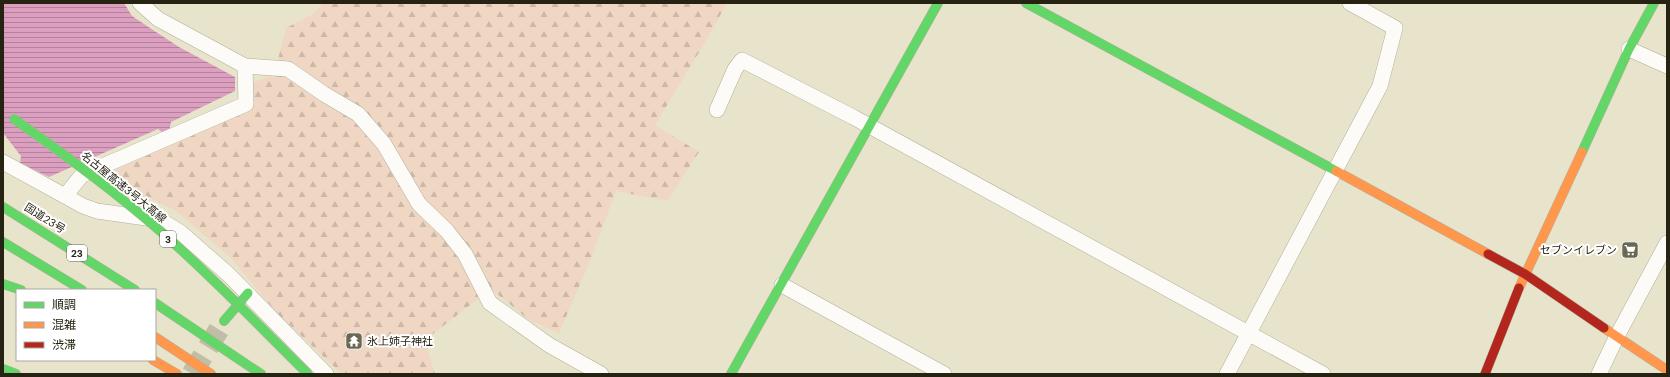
<svg xmlns="http://www.w3.org/2000/svg" width="1670" height="377" viewBox="0 0 1670 377" font-family="'DM Sans','Noto Sans JP',sans-serif">
	<style>
		.forest { fill: url(#forest-firs) }
		.water { fill: url(#water-rules) }
		.lines { fill: none; stroke-linecap: round; stroke-linejoin: round }
		.secondary-tunnel { stroke: #c1bda6; stroke-width: 21; stroke-dasharray: 21 10; stroke-linecap: butt }
		.street-casing { stroke: #b2af9b; stroke-width: 16 }
		.fast-casing { stroke: #b2af9b; stroke-width: 10 }
		.slow-casing { stroke: #b2af9b; stroke-width: 10 }
		.jam-casing { stroke: #b2af9b; stroke-width: 10 }
		.street { stroke: #fcfbf7; stroke-width: 15 }
		.fast { stroke: #63d668; stroke-width: 9 }
		.slow { stroke: #ff974d; stroke-width: 9 }
		.jam { stroke: #b3261e; stroke-width: 9 }
		.fast-bridge-casing { stroke: #b2af9b; stroke-width: 10; stroke-linecap: butt }
		.fast-bridge { stroke: #63d668; stroke-width: 9 }
		.labels { text-anchor: middle; stroke-width: 4; stroke-linejoin: round; paint-order: stroke }
		.shield { fill: #fff; stroke: #676559; stroke-width: 1 }
		.shield-label { font-size: 10px; font-weight: bold; fill: #262312 }
		.street-label { font-size: 11px; fill: #262312; stroke: #fff }
		.poi-label { font-size: 11px; fill: #262312; stroke: #fff; text-anchor: end }
	</style>
	<defs>
		<pattern id="forest-firs" width="22" height="20" patternUnits="userSpaceOnUse"><rect width="22" height="20" fill="#efd7c4"/><path d="M5 1l3.5 6h-7zM16 11l3.5 6h-7z" fill="#cdb8a7"/></pattern>
		<pattern id="water-rules" width="6" height="5" patternUnits="userSpaceOnUse"><rect width="6" height="5" fill="#dc9fc0"/><path d="M0 2.5h6" fill="none" stroke="#b2819b"/></pattern>
	</defs>
	<rect width="100%" height="100%" fill="#e8e4cb"/>
	<path class="forest" d="M 324,3 L 727,3 L 707,39 L 655,125 L 699,152 L 667,201 L 616,191 L 588,266 L 559,333 L 529,320 L 491,289 L 425,340 L 435,374 L 342,374 L 278,314 L 230,257 L 176,211 L 141,193 L 113,171 L 249,109 L 249,84 L 274,75 L 286,28 L 313,14 Z"/>
	<path class="water" d="M 3,3 L 124,3 L 132,16 L 153,30 L 179,47 L 235,77 L 235,91 L 171,122 L 169,132 L 163,133 L 158,129 L 49,177 L 20,163 L 21,156 L 3,133 Z"/>
	<g class="lines">
		<path class="secondary-tunnel" d="M 192,374 L 224,321"/>
		<defs>
			<g id="street">
				<path d="M 140,3 L 158,19 L 245,66 L 288,69 L 324,94 L 358,114 L 384,144 L 419,204 L 447,231 L 465,254 L 490,303 L 549,345 L 601,374"/>
				<path d="M 1629,49 L 1667,66"/>
				<path d="M 717,110 L 735,69 L 742,60 L 853,117 L 1323,374"/>
				<path d="M 3,162 L 65,196 L 82,175 L 246,104 L 245,66"/>
				<path d="M 65,196 L 83,206 L 97,211 L 160,220 L 180,232 L 228,274 L 326,374"/>
				<path d="M 782,285 L 944,374"/>
				<path d="M 1227,374 L 1380,86 L 1395,28 L 1350,3"/>
				<path d="M 1599,374 L 1617,336 L 1667,243"/>
			</g>
			<g id="fast">
				<path d="M 1026,3 L 1336,171"/>
				<path d="M 1582,152 L 1629,49 L 1654,3"/>
				<path d="M 3,207 L 135,290"/>
				<path d="M 3,242 L 82,290"/>
				<path d="M 3,284 L 21,290"/>
				<path d="M 155,303 L 261,374"/>
				<path d="M 224,321 L 248,293"/>
				<path d="M 3,369 L 16,374"/>
				<path d="M 731,374 L 938,3"/>
			</g>
			<g id="slow">
				<path d="M 1336,171 L 1488,254"/>
				<path d="M 1519,288 L 1582,152"/>
				<path d="M 1604,328 L 1667,370"/>
				<path d="M 155,337 L 211,374"/>
				<path d="M 153,360 L 177,374"/>
			</g>
			<g id="jam">
				<path d="M 1488,254 L 1525,274 L 1604,328"/>
				<path d="M 1485,374 L 1519,288"/>
			</g>
		</defs>
		<use href="#street" class="street-casing"/>
		<use href="#fast" class="fast-casing"/>
		<use href="#slow" class="slow-casing"/>
		<use href="#jam" class="jam-casing"/>
		<use href="#street" class="street"/>
		<use href="#fast" class="fast"/>
		<use href="#slow" class="slow"/>
		<use href="#jam" class="jam"/>
		<defs>
			<path id="fast-bridge" d="M 14,119 C 64,154 113,190 159,230 C 211,275 259,326 308,374"/>
		</defs>
		<use href="#fast-bridge" class="fast-bridge-casing"/>
		<use href="#fast-bridge" class="fast-bridge"/>
	</g>
	<defs>
		<symbol id="supermarket-square" viewBox="-11 -11 22 22"><rect x="-9" y="-9" width="18" height="18" rx="4" fill="#6a6753" stroke="#fff"/><path d="M-6-5.5h2.5l.6 2H6L4.5 2H-2.5L-4.4-4H-6ZM-1.5 3.2a1.3 1.3 0 1 0 .1 0ZM3 3.2a1.3 1.3 0 1 0 .1 0Z" fill="#fff"/></symbol>
		<symbol id="temple-square" viewBox="-11 -11 22 22"><rect x="-9" y="-9" width="18" height="18" rx="4" fill="#6a6753" stroke="#fff"/><path d="M0-6L5-2H3V0L6.5 2.5H4V6H1.5V3h-3V6H-4V2.5H-6.5L-3 0V-2H-5Z" fill="#fff"/></symbol>
	</defs>
	<g fill-rule="evenodd">
		<use href="#supermarket-square" x="1620" y="240" width="20" height="20"/>
		<use href="#temple-square" x="344" y="331" width="20" height="20"/>
	</g>
	<g class="labels">
		<g class="shield">
			<rect x="160" y="231" width="16" height="16" rx="3"/>
			<rect x="67" y="245" width="20" height="16" rx="3"/>
		</g>
		<g class="shield-label">
			<text x="168" y="243">3</text>
			<text x="77" y="257">23</text>
		</g>
		<g class="street-label">
			<text transform="translate(124 187) rotate(39)" y="4">名古屋高速3号大高線</text>
			<text transform="translate(45 218) rotate(32)" y="4">国道23号</text>
		</g>
		<g class="poi-label">
			<text x="1617" y="254">セブンイレブン</text>
			<text x="367" y="345" text-anchor="start">氷上姉子神社</text>
		</g>
	</g>
	<rect width="1670" height="377" fill="none" stroke="#262312" stroke-width="8"/>
	<rect x="16" y="289" width="140" height="72" fill="#ffffff" stroke="#a8a7a0"/>
	<rect x="24" y="302" width="20" height="6" fill="#63d668" stroke="#a8a7a0"/>
	<text x="52" y="309" font-size="12" fill="#262312">順調</text>
	<rect x="24" y="322" width="20" height="6" fill="#ff974d" stroke="#a8a7a0"/>
	<text x="52" y="329" font-size="12" fill="#262312">混雑</text>
	<rect x="24" y="342" width="20" height="6" fill="#b3261e" stroke="#a8a7a0"/>
	<text x="52" y="349" font-size="12" fill="#262312">渋滞</text>
</svg>
